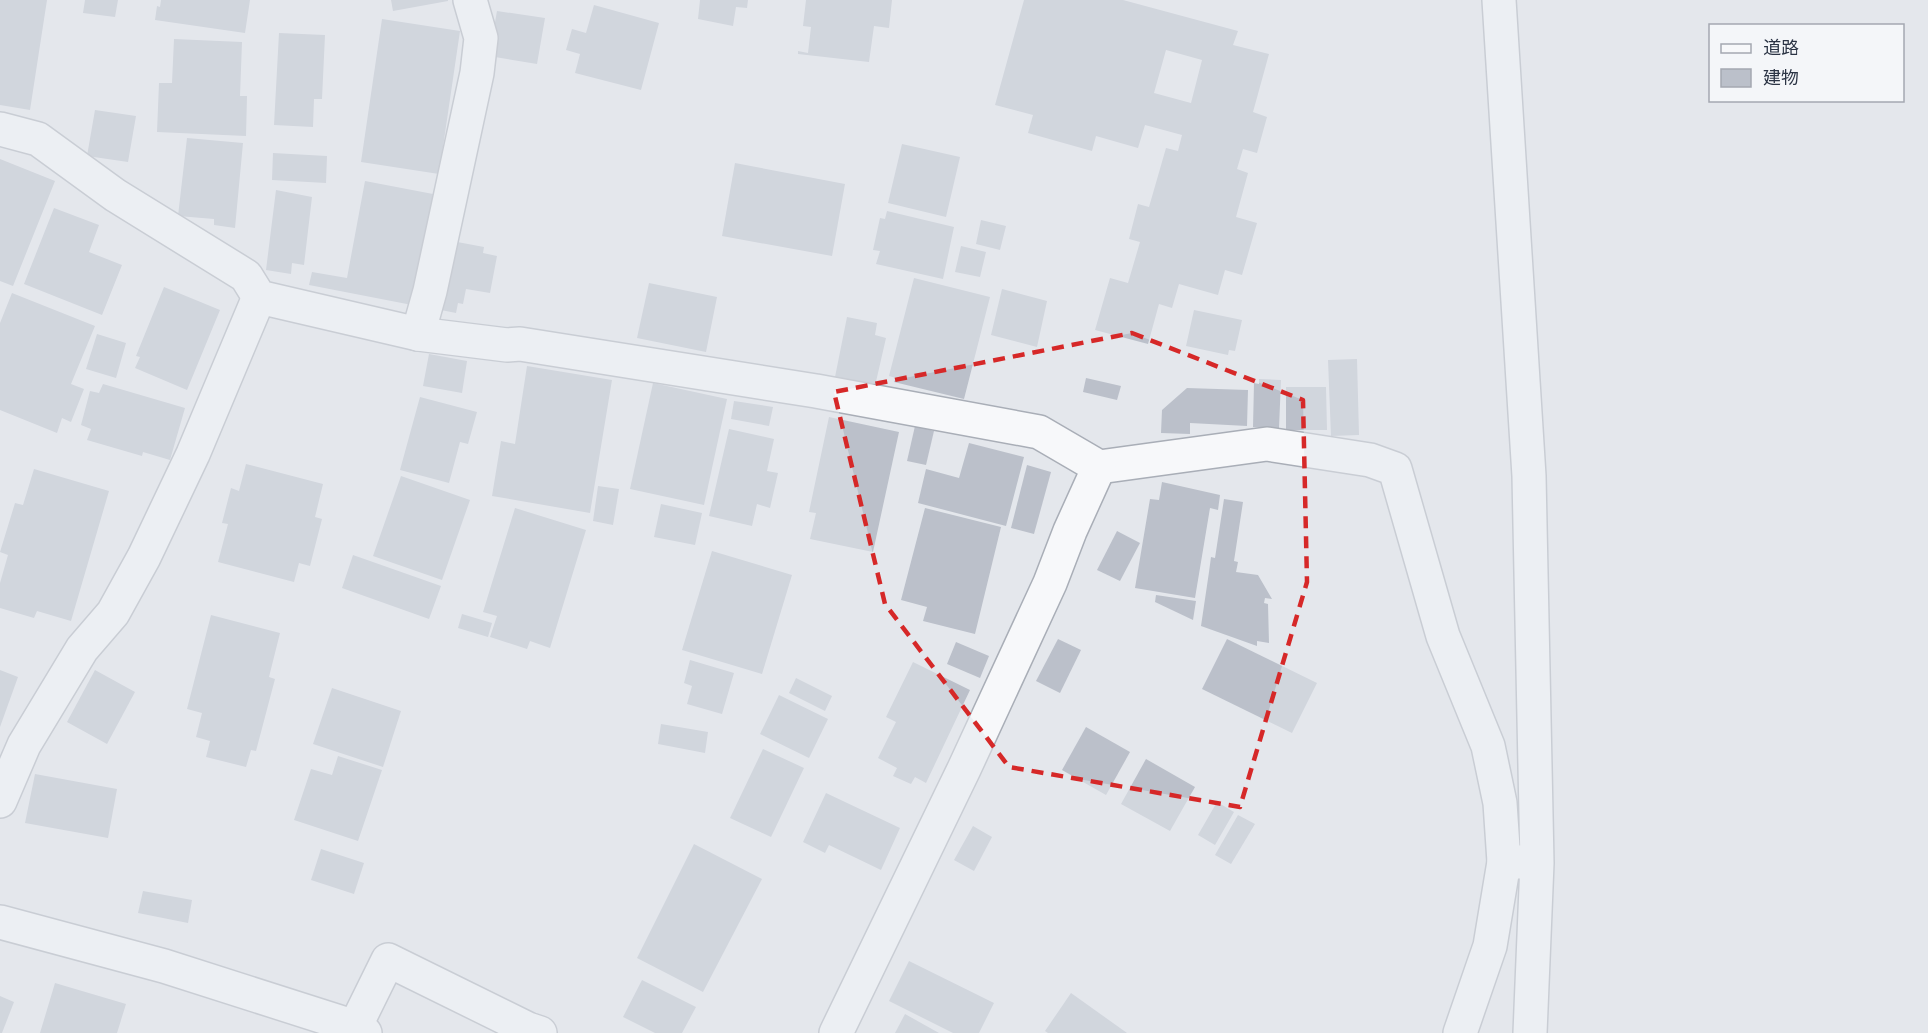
<svg xmlns="http://www.w3.org/2000/svg" width="1928" height="1033" viewBox="0 0 1928 1033" font-family="'DM Sans','Noto Sans JP',sans-serif">
	<style>
		.building { fill: #bbc0ca; fill-rule: evenodd }
		.lines { fill: none; stroke-linecap: round; stroke-linejoin: round }
		.minor-casing { stroke: #a9aeb7; stroke-width: 36 }
		.tertiary-casing { stroke: #a9aeb7; stroke-width: 36 }
		.minor { stroke: #f7f8fa; stroke-width: 33 }
		.tertiary { stroke: #f7f8fa; stroke-width: 33 }
		.marked { fill: none; stroke: #d62828; stroke-width: 4.5; stroke-dasharray: 12 8; stroke-linejoin: round }
	</style>
	<rect width="100%" height="100%" fill="#e4e7ec"/>
	<g class="building">
		<path d="M 0,0 L 47,0 L 30,110 L 0,105 Z"/>
		<path d="M 85,0 L 118,0 L 115,17 L 83,13 Z"/>
		<path d="M 161,0 L 250,0 L 245,33 L 155,20 L 157,6 L 160,7 Z"/>
		<path d="M 391,0 L 448,0 L 448,1 L 393,11 Z"/>
		<path d="M 700,0 L 748,0 L 747,8 L 736,7 L 733,26 L 698,19 Z"/>
		<path d="M 806,0 L 892,0 L 889,28 L 874,26 L 869,62 L 798,54 L 798,51 L 808,53 L 811,27 L 803,26 Z"/>
		<path d="M 1024,0 L 1123,0 L 1238,31 L 1233,45 L 1269,54 L 1253,112 L 1267,117 L 1257,153 L 1243,149 L 1237,169 L 1248,173 L 1236,217 L 1257,223 L 1242,275 L 1225,270 L 1218,295 L 1179,284 L 1172,308 L 1159,304 L 1148,344 L 1095,330 L 1110,278 L 1128,283 L 1140,242 L 1129,239 L 1138,204 L 1149,207 L 1166,148 L 1178,151 L 1182,135 L 1145,125 L 1138,148 L 1096,136 L 1092,151 L 1028,133 L 1033,115 L 995,105 ZM 1166,50 L 1202,60 L 1191,103 L 1154,93 Z"/>
		<path d="M 594,5 L 659,23 L 641,90 L 575,73 L 580,54 L 566,50 L 572,29 L 586,33 Z"/>
		<path d="M 497,11 L 545,18 L 537,64 L 489,56 Z"/>
		<path d="M 382,19 L 460,31 L 439,174 L 361,162 Z"/>
		<path d="M 279,33 L 325,35 L 322,99 L 314,99 L 313,127 L 274,125 Z"/>
		<path d="M 174,39 L 242,42 L 240,96 L 247,96 L 246,136 L 157,132 L 159,83 L 172,83 Z"/>
		<path d="M 95,110 L 136,116 L 128,162 L 87,156 Z"/>
		<path d="M 187,138 L 243,143 L 235,228 L 214,225 L 214,219 L 178,216 Z"/>
		<path d="M 902,144 L 960,157 L 946,217 L 888,203 Z"/>
		<path d="M 273,153 L 327,156 L 326,183 L 272,180 Z"/>
		<path d="M 0,159 L 55,181 L 13,286 L 0,281 Z"/>
		<path d="M 735,163 L 845,184 L 832,256 L 722,236 Z"/>
		<path d="M 365,181 L 433,194 L 412,305 L 309,285 L 312,272 L 347,278 Z"/>
		<path d="M 276,190 L 312,197 L 304,265 L 292,263 L 291,274 L 266,270 Z"/>
		<path d="M 54,208 L 99,225 L 89,252 L 122,265 L 102,315 L 24,284 Z"/>
		<path d="M 887,211 L 954,227 L 943,279 L 876,264 L 880,251 L 873,250 L 880,218 L 885,219 Z"/>
		<path d="M 981,220 L 1006,226 L 1000,250 L 976,244 Z"/>
		<path d="M 452,241 L 484,247 L 483,253 L 497,256 L 490,293 L 466,289 L 463,304 L 458,303 L 456,313 L 436,309 Z"/>
		<path d="M 961,246 L 986,252 L 980,277 L 955,272 Z"/>
		<path d="M 914,278 L 990,297 L 964,399 L 894,382 L 896,378 L 889,376 Z"/>
		<path d="M 649,283 L 717,297 L 706,352 L 637,338 Z"/>
		<path d="M 164,287 L 220,310 L 187,390 L 135,368 L 140,357 L 136,356 Z"/>
		<path d="M 1002,289 L 1047,301 L 1037,347 L 991,335 Z"/>
		<path d="M 12,293 L 95,326 L 71,384 L 84,389 L 71,422 L 62,418 L 57,433 L 0,410 L 0,323 Z"/>
		<path d="M 1194,310 L 1242,320 L 1235,351 L 1229,350 L 1228,355 L 1186,346 Z"/>
		<path d="M 847,317 L 877,323 L 875,335 L 886,338 L 875,386 L 835,377 Z"/>
		<path d="M 97,334 L 126,343 L 116,378 L 86,369 Z"/>
		<path d="M 429,354 L 467,361 L 462,393 L 423,386 Z"/>
		<path d="M 1357,359 L 1359,435 L 1331,436 L 1328,360 Z"/>
		<path d="M 527,366 L 612,380 L 590,513 L 492,496 L 501,441 L 515,444 Z"/>
		<path d="M 1086,378 L 1121,386 L 1117,400 L 1083,392 Z"/>
		<path d="M 1259,379 L 1281,380 L 1279,428 L 1253,427 L 1254,383 L 1259,384 Z"/>
		<path d="M 653,383 L 727,399 L 704,505 L 630,489 Z"/>
		<path d="M 103,384 L 185,408 L 170,460 L 143,452 L 142,456 L 87,440 L 91,429 L 81,425 L 90,391 L 99,393 Z"/>
		<path d="M 1286,387 L 1326,387 L 1327,430 L 1286,430 Z"/>
		<path d="M 1187,388 L 1248,390 L 1247,426 L 1190,423 L 1190,434 L 1161,433 L 1162,410 Z"/>
		<path d="M 420,397 L 477,412 L 468,444 L 460,442 L 449,483 L 400,470 Z"/>
		<path d="M 734,401 L 773,407 L 769,426 L 731,419 Z"/>
		<path d="M 829,417 L 899,432 L 873,552 L 810,539 L 816,513 L 809,512 Z"/>
		<path d="M 915,426 L 934,431 L 926,465 L 907,461 Z"/>
		<path d="M 729,429 L 774,439 L 767,471 L 778,473 L 770,508 L 757,504 L 752,526 L 709,516 Z"/>
		<path d="M 969,443 L 1024,457 L 1006,526 L 918,503 L 926,469 L 959,478 Z"/>
		<path d="M 246,464 L 323,484 L 315,517 L 322,519 L 310,566 L 299,563 L 294,582 L 218,562 L 228,524 L 222,523 L 231,488 L 239,491 Z"/>
		<path d="M 1027,465 L 1051,472 L 1034,534 L 1011,528 Z"/>
		<path d="M 34,469 L 109,491 L 71,621 L 37,611 L 34,618 L 0,608 L 0,583 L 8,555 L 0,552 L 15,503 L 23,505 Z"/>
		<path d="M 401,476 L 470,500 L 442,580 L 373,556 Z"/>
		<path d="M 1162,482 L 1220,495 L 1218,510 L 1210,508 L 1195,598 L 1135,588 L 1150,499 L 1159,500 Z"/>
		<path d="M 598,486 L 619,489 L 613,525 L 593,521 Z"/>
		<path d="M 1224,499 L 1243,502 L 1234,561 L 1238,562 L 1236,572 L 1258,575 L 1272,599 L 1265,598 L 1264,603 L 1268,604 L 1269,643 L 1257,641 L 1257,646 L 1201,626 L 1209,572 L 1211,557 L 1215,558 Z"/>
		<path d="M 661,504 L 702,513 L 695,545 L 654,537 Z"/>
		<path d="M 515,508 L 586,530 L 550,648 L 530,641 L 527,649 L 490,637 L 497,616 L 483,612 Z"/>
		<path d="M 925,508 L 1001,527 L 975,634 L 923,621 L 927,607 L 901,600 Z"/>
		<path d="M 1117,531 L 1140,543 L 1120,581 L 1097,570 Z"/>
		<path d="M 712,551 L 792,575 L 762,674 L 682,650 Z"/>
		<path d="M 353,555 L 441,586 L 429,619 L 342,588 Z"/>
		<path d="M 1156,595 L 1196,601 L 1193,620 L 1155,602 Z"/>
		<path d="M 462,614 L 492,623 L 488,637 L 458,628 Z"/>
		<path d="M 211,615 L 280,633 L 269,677 L 275,679 L 256,751 L 251,750 L 246,767 L 206,757 L 210,741 L 196,737 L 202,713 L 187,709 Z"/>
		<path d="M 1058,639 L 1081,650 L 1060,693 L 1036,681 Z"/>
		<path d="M 1227,639 L 1317,683 L 1292,733 L 1202,689 Z"/>
		<path d="M 956,642 L 989,656 L 980,678 L 947,664 Z"/>
		<path d="M 690,660 L 734,673 L 722,714 L 687,704 L 692,686 L 684,683 Z"/>
		<path d="M 913,662 L 970,690 L 926,783 L 915,777 L 911,784 L 893,776 L 897,768 L 878,758 L 896,722 L 886,717 Z"/>
		<path d="M 0,670 L 18,677 L 0,727 Z"/>
		<path d="M 95,670 L 135,692 L 107,744 L 67,722 Z"/>
		<path d="M 796,678 L 832,696 L 825,711 L 789,693 Z"/>
		<path d="M 332,688 L 401,711 L 383,767 L 313,744 Z"/>
		<path d="M 779,695 L 828,719 L 809,758 L 760,734 Z"/>
		<path d="M 661,724 L 708,732 L 705,753 L 658,744 Z"/>
		<path d="M 1086,727 L 1130,752 L 1106,795 L 1062,770 Z"/>
		<path d="M 763,749 L 804,768 L 771,837 L 730,818 Z"/>
		<path d="M 338,756 L 382,770 L 358,841 L 294,820 L 311,769 L 332,775 Z"/>
		<path d="M 1146,759 L 1195,787 L 1170,831 L 1121,804 Z"/>
		<path d="M 35,774 L 117,789 L 108,838 L 25,823 Z"/>
		<path d="M 826,793 L 900,828 L 881,870 L 829,845 L 825,853 L 803,842 Z"/>
		<path d="M 1217,802 L 1234,812 L 1215,845 L 1198,835 Z"/>
		<path d="M 1238,815 L 1255,824 L 1231,864 L 1215,855 Z"/>
		<path d="M 973,826 L 992,837 L 974,871 L 954,860 Z"/>
		<path d="M 694,844 L 762,879 L 703,992 L 637,958 Z"/>
		<path d="M 321,849 L 364,863 L 354,894 L 311,880 Z"/>
		<path d="M 143,891 L 192,900 L 188,923 L 138,913 Z"/>
		<path d="M 909,961 L 994,1003 L 979,1033 L 953,1033 L 889,1001 Z"/>
		<path d="M 642,980 L 696,1007 L 682,1033 L 655,1033 L 623,1017 Z"/>
		<path d="M 55,983 L 126,1004 L 117,1033 L 40,1033 Z"/>
		<path d="M 1071,993 L 1127,1033 L 1048,1033 L 1045,1031 Z"/>
		<path d="M 0,996 L 14,1002 L 2,1033 L 0,1033 Z"/>
		<path d="M 905,1014 L 939,1033 L 895,1033 Z"/>
	</g>
	<g class="lines">
		<defs>
			<g id="minor">
				<path d="M 1499,0 L 1529,476 L 1537,863 L 1530,1033"/>
				<path d="M 0,129 L 38,139 L 115,195 L 246,276 L 259,297 L 418,334 L 507,345 L 520,344 L 816,391 L 1039,432 L 1099,467 L 1267,444 L 1370,460 L 1395,469 L 1443,636 L 1488,746 L 1500,803 L 1504,862"/>
				<path d="M 418,334 L 430,291 L 477,73 L 481,38 L 470,0"/>
				<path d="M 0,801 L 24,745 L 82,649 L 113,613 L 144,557 L 193,454 L 259,297"/>
				<path d="M 355,1027 L 388,960 L 528,1029 L 540,1033"/>
				<path d="M 836,1033 L 964,769 L 1050,583 L 1070,531 L 1099,467"/>
				<path d="M 1460,1033 L 1490,946 L 1504,862 L 1526,862"/>
			</g>
			<path id="tertiary" d="M 0,922 L 164,966 L 355,1027 L 365,1033"/>
		</defs>
		<use href="#minor" class="minor-casing"/>
		<use href="#tertiary" class="tertiary-casing"/>
		<use href="#minor" class="minor"/>
		<use href="#tertiary" class="tertiary"/>
	</g>
	<path d="M0 0H1928V1033H0ZM 1132,333 L 1303,400 L 1307,582 L 1240,807 L 1009,767 L 885,604 L 834,392 Z" fill="#e4e7ec" fill-opacity=".55" fill-rule="evenodd"/>
	<path class="marked" d="M 1132,333 L 1303,400 L 1307,582 L 1240,807 L 1009,767 L 885,604 L 834,392 Z"/>
	<rect x="1709" y="24" width="195" height="78" fill="#f4f6f9" stroke="#a4a8b1" stroke-width="1.5"/>
	<rect x="1721" y="44" width="30" height="9" fill="#f7f8fa" stroke="#a4a8b1" stroke-width="1.5"/>
	<text x="1763" y="54" font-size="18" fill="#2b3445">道路</text>
	<rect x="1721" y="69" width="30" height="18" fill="#bbc0ca" stroke="#a4a8b1" stroke-width="1.5"/>
	<text x="1763" y="84" font-size="18" fill="#2b3445">建物</text>
</svg>
